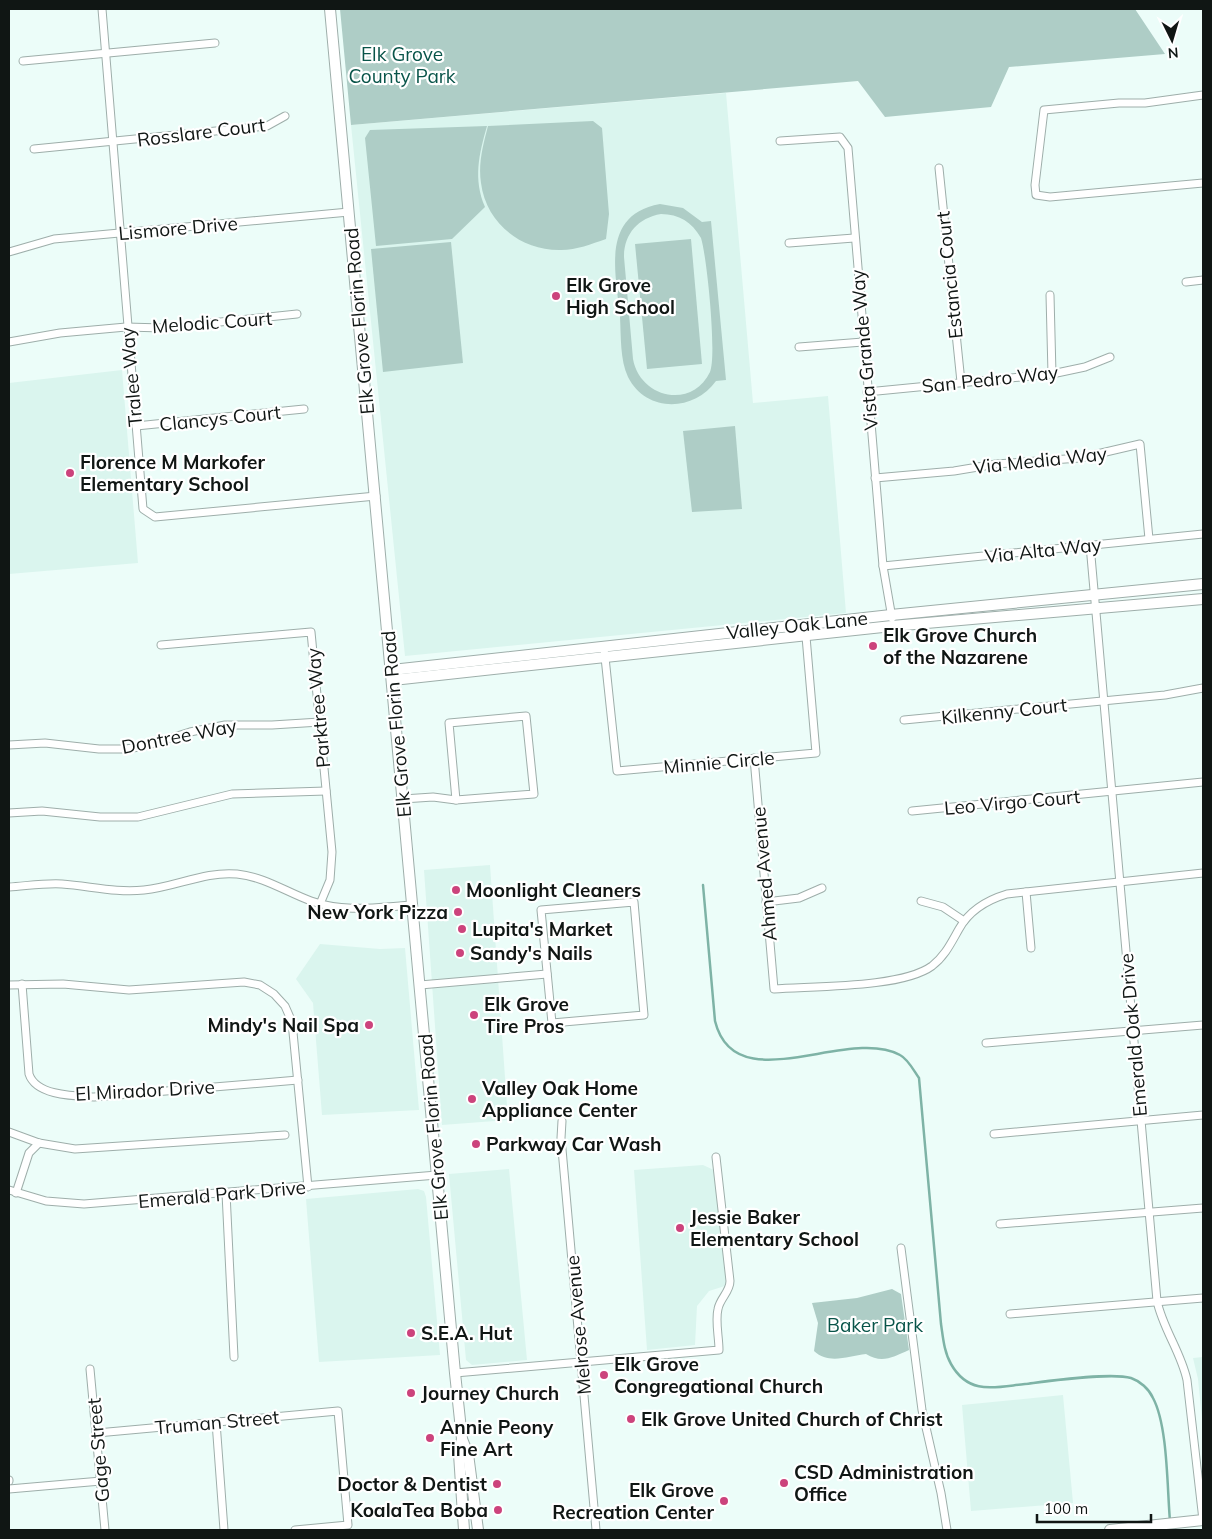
<svg xmlns="http://www.w3.org/2000/svg" width="1212" height="1539" viewBox="0 0 1212 1539" font-family="Mulish,sans-serif">
	<style>
		.built { fill: #daf5ee }
		.green { fill: #aecdc6; fill-rule: evenodd }
		.lines { fill: none; stroke-linecap: round; stroke-linejoin: round }
		.stream { stroke: #7eb3a6; stroke-width: 2.5 }
		.street-casing { stroke: #9eaeaa; stroke-width: 9 }
		.secondary-casing { stroke: #9eaeaa; stroke-width: 12 }
		.street { stroke: #fff; stroke-width: 7 }
		.secondary { stroke: #fff; stroke-width: 10 }
		.poi-dot { fill: #cc437c; stroke: #fff; stroke-width: 2 }
		.labels { text-anchor: middle; stroke-width: 4.5; stroke-linejoin: round; paint-order: stroke }
		.park-label { font-size: 19px; fill: #085449; stroke: #fff }
		.street-label { font-size: 19px; fill: #101614; stroke: #fff }
		.poi-label { font-size: 19px; font-weight: bold; fill: #101614; stroke: #fff; text-anchor: start }
	</style>
	<rect width="100%" height="100%" fill="#ecfdf9"/>
	<g class="built">
		<path d="M 726,93 L 753,403 L 828,396 L 846,613 L 405,656 L 351,125 Z"/>
		<path d="M 122,370 L 138,563 L 9,574 L 9,383 Z"/>
		<path d="M 490,865 L 508,1120 L 442,1125 L 424,870 Z"/>
		<path d="M 320,944 L 380,949 L 405,948 L 419,1110 L 322,1115 L 313,1003 L 296,979 Z"/>
		<path d="M 703,1165 L 716,1171 L 728,1285 L 709,1291 L 697,1306 L 695,1345 L 647,1350 L 634,1170 Z"/>
		<path d="M 509,1169 L 527,1360 L 472,1365 L 466,1360 L 449,1174 Z"/>
		<path d="M 418,1189 L 424,1191 L 426,1197 L 440,1355 L 319,1362 L 306,1199 Z"/>
		<path d="M 1203,1357 L 1203,1429 L 1198,1379 L 1193,1358 Z"/>
		<path d="M 1063,1395 L 1073,1503 L 971,1511 L 962,1405 Z"/>
	</g>
	<g class="green">
		<path d="M 340,9 L 1135,9 L 1165,54 L 1009,67 L 991,107 L 885,117 L 858,81 L 351,125 Z"/>
		<path d="M 593,121 L 602,128 L 609,214 L 606,239 C 591,244 577,250 561,250 C 521,251 486,223 481,183 C 478,164 483,145 488,126 Z"/>
		<path d="M 487,126 C 479,154 473,179 485,207 L 452,239 L 376,246 L 365,138 L 370,130 Z"/>
		<path d="M 660,204 L 683,208 L 702,222 L 711,221 L 726,380 L 716,381 C 694,412 646,413 628,377 C 620,360 621,336 620,317 C 616,273 600,215 660,204 ZM 661,214 C 679,214 692,222 701,238 C 707,257 717,356 710,372 C 692,410 640,398 633,359 L 624,257 C 624,234 638,218 661,214 Z"/>
		<path d="M 691,239 L 702,364 L 647,369 L 635,244 Z"/>
		<path d="M 451,242 L 463,363 L 383,372 L 371,249 Z"/>
		<path d="M 735,426 L 742,509 L 692,512 L 683,431 Z"/>
		<path d="M 892,1289 L 901,1294 L 909,1350 C 893,1357 882,1364 866,1354 C 848,1356 829,1365 814,1351 L 818,1323 L 812,1303 L 857,1298 Z"/>
	</g>
	<g class="lines">
		<path class="stream" d="M 703,885 L 715,1021 C 735,1102 847,1026 900,1055 C 908,1059 914,1071 919,1078 L 941,1324 C 943,1337 944,1352 951,1364 C 969,1396 996,1387 1025,1384 C 1049,1381 1111,1372 1131,1378 C 1140,1381 1149,1389 1153,1398 C 1168,1426 1167,1488 1170,1521"/>
		<defs>
			<g id="street">
				<path d="M 102,9 L 143,509 L 155,517 L 376,496"/>
				<path d="M 23,61 L 215,43"/>
				<path d="M 1203,95 L 1145,103 L 1119,103 L 1044,110 L 1035,185 L 1036,195 L 1050,197 L 1203,183"/>
				<path d="M 780,141 L 840,137 L 848,148 L 883,566 L 892,618"/>
				<path d="M 34,149 L 267,126 L 285,116"/>
				<path d="M 939,168 L 961,382"/>
				<path d="M 789,243 L 854,238"/>
				<path d="M 9,252 L 54,239 L 349,212"/>
				<path d="M 1186,282 L 1203,280"/>
				<path d="M 1050,295 L 1052,374"/>
				<path d="M 9,342 L 60,333 L 126,327 L 163,328 L 297,314"/>
				<path d="M 799,347 L 863,342"/>
				<path d="M 867,392 L 1052,374 L 1085,367 L 1110,357"/>
				<path d="M 136,426 L 304,409"/>
				<path d="M 875,478 L 954,471 L 996,464 L 1080,458 L 1140,444 L 1149,539"/>
				<path d="M 1090,545 L 1157,1301 C 1163,1329 1181,1352 1187,1380 L 1203,1520"/>
				<path d="M 883,566 L 1203,534"/>
				<path d="M 161,645 L 311,632 L 332,852 L 330,880 L 320,904"/>
				<path d="M 604,648 L 617,771 L 816,753 L 805,625"/>
				<path d="M 526,716 L 534,794 L 456,800 L 449,723 Z"/>
				<path d="M 904,720 L 1165,695 L 1203,688"/>
				<path d="M 9,745 L 45,743 L 99,749 L 126,749 L 145,746 L 190,732 L 225,725 L 272,725 L 320,722"/>
				<path d="M 754,758 L 774,989 C 814,986 902,988 932,966 C 945,956 951,943 959,929 C 969,911 987,900 1007,894 L 1203,873"/>
				<path d="M 403,799 L 433,797 L 456,800"/>
				<path d="M 912,811 L 1203,782"/>
				<path d="M 9,813 L 42,811 L 100,817 L 138,817 L 232,794 L 326,791"/>
				<path d="M 9,887 C 26,886 44,883 62,884 C 90,886 116,893 144,890 C 176,887 205,871 237,874 C 265,877 286,892 311,901 C 345,913 378,907 413,905"/>
				<path d="M 1026,892 L 1031,948"/>
				<path d="M 921,901 L 943,907 L 964,921"/>
				<path d="M 634,902 L 644,1015 L 552,1023 L 541,910 Z"/>
				<path d="M 766,902 L 799,898 L 822,888"/>
				<path d="M 22,984 L 29,1074 C 36,1096 75,1096 94,1097 L 298,1080"/>
				<path d="M 9,985 L 63,984 L 129,990 L 244,982 L 260,985 L 274,994 L 285,1006 L 292,1022 L 308,1187"/>
				<path d="M 420,985 L 547,974"/>
				<path d="M 986,1043 L 1203,1025"/>
				<path d="M 562,1121 L 561,1138 L 596,1530"/>
				<path d="M 9,1132 L 39,1143 L 75,1149 L 285,1135"/>
				<path d="M 994,1134 L 1203,1115"/>
				<path d="M 9,1190 L 46,1201 L 84,1204 L 437,1175"/>
				<path d="M 16,1193 L 29,1153 L 39,1143"/>
				<path d="M 226,1193 L 234,1357"/>
				<path d="M 1000,1224 L 1203,1208"/>
				<path d="M 901,1248 L 922,1410 L 941,1493 L 947,1530"/>
				<path d="M 1010,1314 L 1203,1298"/>
				<path d="M 90,1369 L 105,1530"/>
				<path d="M 455,1373 L 719,1350 C 719,1337 715,1321 718,1309 C 720,1298 730,1292 730,1281 L 716,1157"/>
				<path d="M 216,1422 L 224,1530"/>
				<path d="M 97,1433 L 338,1411 L 348,1525 L 295,1530"/>
				<path d="M 9,1480 L 9,1481"/>
				<path d="M 9,1489 L 101,1481"/>
			</g>
			<g id="secondary">
				<path d="M 330,9 L 455,1373 L 462,1439 L 468,1454 L 478,1530"/>
				<path d="M 392,670 L 891,615 L 1203,584"/>
				<path d="M 393,680 L 892,626 L 1203,599"/>
				<path d="M 462,1439 L 459,1454 L 464,1530"/>
				<path d="M 1110,1530 L 1203,1520"/>
			</g>
		</defs>
		<use href="#street" class="street-casing"/>
		<use href="#secondary" class="secondary-casing"/>
		<use href="#street" class="street"/>
		<use href="#secondary" class="secondary"/>
	</g>
	<g class="poi-dot">
		<circle cx="556" cy="296" r="5"/>
		<circle cx="70" cy="473" r="5"/>
		<circle cx="873" cy="646" r="5"/>
		<circle cx="456" cy="890" r="5"/>
		<circle cx="458" cy="912" r="5"/>
		<circle cx="462" cy="929" r="5"/>
		<circle cx="460" cy="953" r="5"/>
		<circle cx="474" cy="1015" r="5"/>
		<circle cx="369" cy="1025" r="5"/>
		<circle cx="472" cy="1099" r="5"/>
		<circle cx="476" cy="1144" r="5"/>
		<circle cx="680" cy="1228" r="5"/>
		<circle cx="411" cy="1333" r="5"/>
		<circle cx="604" cy="1375" r="5"/>
		<circle cx="411" cy="1393" r="5"/>
		<circle cx="631" cy="1419" r="5"/>
		<circle cx="430" cy="1438" r="5"/>
		<circle cx="784" cy="1483" r="5"/>
		<circle cx="497" cy="1484" r="5"/>
		<circle cx="724" cy="1501" r="5"/>
		<circle cx="498" cy="1510" r="5"/>
	</g>
	<g class="labels">
		<g class="park-label">
			<text x="402" y="61">Elk Grove<tspan x="402" dy="22">County Park</tspan></text>
			<text x="875" y="1332">Baker Park</text>
		</g>
		<g class="street-label">
			<text transform="translate(201 132) rotate(-7)" y="7">Rosslare Court</text>
			<text transform="translate(178 228) rotate(-5)" y="7">Lismore Drive</text>
			<text transform="translate(949 275) rotate(-96)" y="7">Estancia Court</text>
			<text transform="translate(359 321) rotate(-95)" y="7">Elk Grove Florin Road</text>
			<text transform="translate(212 322) rotate(-4)" y="7">Melodic Court</text>
			<text transform="translate(864 350) rotate(-95)" y="7">Vista Grande Way</text>
			<text transform="translate(131 377) rotate(-95)" y="7">Tralee Way</text>
			<text transform="translate(990 379) rotate(-6)" y="7">San Pedro Way</text>
			<text transform="translate(220 418) rotate(-6)" y="7">Clancys Court</text>
			<text transform="translate(1040 460) rotate(-6)" y="7">Via Media Way</text>
			<text transform="translate(1043 550) rotate(-6)" y="7">Via Alta Way</text>
			<text transform="translate(797 625) rotate(-6)" y="7">Valley Oak Lane</text>
			<text transform="translate(318 708) rotate(-95)" y="7">Parktree Way</text>
			<text transform="translate(1004 711) rotate(-6)" y="7">Kilkenny Court</text>
			<text transform="translate(396 724) rotate(-95)" y="7">Elk Grove Florin Road</text>
			<text transform="translate(179 736) rotate(-11)" y="7">Dontree Way</text>
			<text transform="translate(719 762) rotate(-5)" y="7">Minnie Circle</text>
			<text transform="translate(1012 802) rotate(-5)" y="7">Leo Virgo Court</text>
			<text transform="translate(764 874) rotate(-95)" y="7">Ahmed Avenue</text>
			<text transform="translate(1133 1035) rotate(-95)" y="7">Emerald Oak Drive</text>
			<text transform="translate(145 1090) rotate(-3)" y="7">El Mirador Drive</text>
			<text transform="translate(433 1127) rotate(-95)" y="7">Elk Grove Florin Road</text>
			<text transform="translate(222 1194) rotate(-5)" y="7">Emerald Park Drive</text>
			<text transform="translate(578 1325) rotate(-95)" y="7">Melrose Avenue</text>
			<text transform="translate(217 1422) rotate(-5)" y="7">Truman Street</text>
			<text transform="translate(98 1450) rotate(-95)" y="7">Gage Street</text>
		</g>
		<g class="poi-label">
			<text x="566" y="292">Elk Grove<tspan x="566" dy="22">High School</tspan></text>
			<text x="80" y="469">Florence M Markofer<tspan x="80" dy="22">Elementary School</tspan></text>
			<text x="883" y="642">Elk Grove Church<tspan x="883" dy="22">of the Nazarene</tspan></text>
			<text x="466" y="897">Moonlight Cleaners</text>
			<text x="448" y="919" text-anchor="end">New York Pizza</text>
			<text x="472" y="936">Lupita's Market</text>
			<text x="470" y="960">Sandy's Nails</text>
			<text x="484" y="1011">Elk Grove<tspan x="484" dy="22">Tire Pros</tspan></text>
			<text x="359" y="1032" text-anchor="end">Mindy's Nail Spa</text>
			<text x="482" y="1095">Valley Oak Home<tspan x="482" dy="22">Appliance Center</tspan></text>
			<text x="486" y="1151">Parkway Car Wash</text>
			<text x="690" y="1224">Jessie Baker<tspan x="690" dy="22">Elementary School</tspan></text>
			<text x="421" y="1340">S.E.A. Hut</text>
			<text x="614" y="1371">Elk Grove<tspan x="614" dy="22">Congregational Church</tspan></text>
			<text x="421" y="1400">Journey Church</text>
			<text x="641" y="1426">Elk Grove United Church of Christ</text>
			<text x="440" y="1434">Annie Peony<tspan x="440" dy="22">Fine Art</tspan></text>
			<text x="794" y="1479">CSD Administration<tspan x="794" dy="22">Office</tspan></text>
			<text x="487" y="1491" text-anchor="end">Doctor &amp; Dentist</text>
			<text x="714" y="1497" text-anchor="end">Elk Grove<tspan x="714" dy="22">Recreation Center</tspan></text>
			<text x="488" y="1517" text-anchor="end">KoalaTea Boba</text>
		</g>
	</g>
	<rect width="1212" height="1539" fill="none" stroke="#101614" stroke-width="20"/>
	<g transform="translate(1172 40) rotate(175)" stroke="#ffffff" stroke-width="4" paint-order="stroke">
	<path d="M0-4L9 19L0 12L-9 19Z" fill="#101614"/>
	<text y="-8" font-size="14" font-weight="bold" text-anchor="middle" fill="#101614">N</text>
	</g>
	<path d="M1037 1514v8h114v-8" fill="none" stroke="#101614" stroke-width="2.5"/>
	<text x="1044" y="1514" font-size="15" fill="#101614" stroke="#ffffff" stroke-width="4" paint-order="stroke">100 m</text>
</svg>
